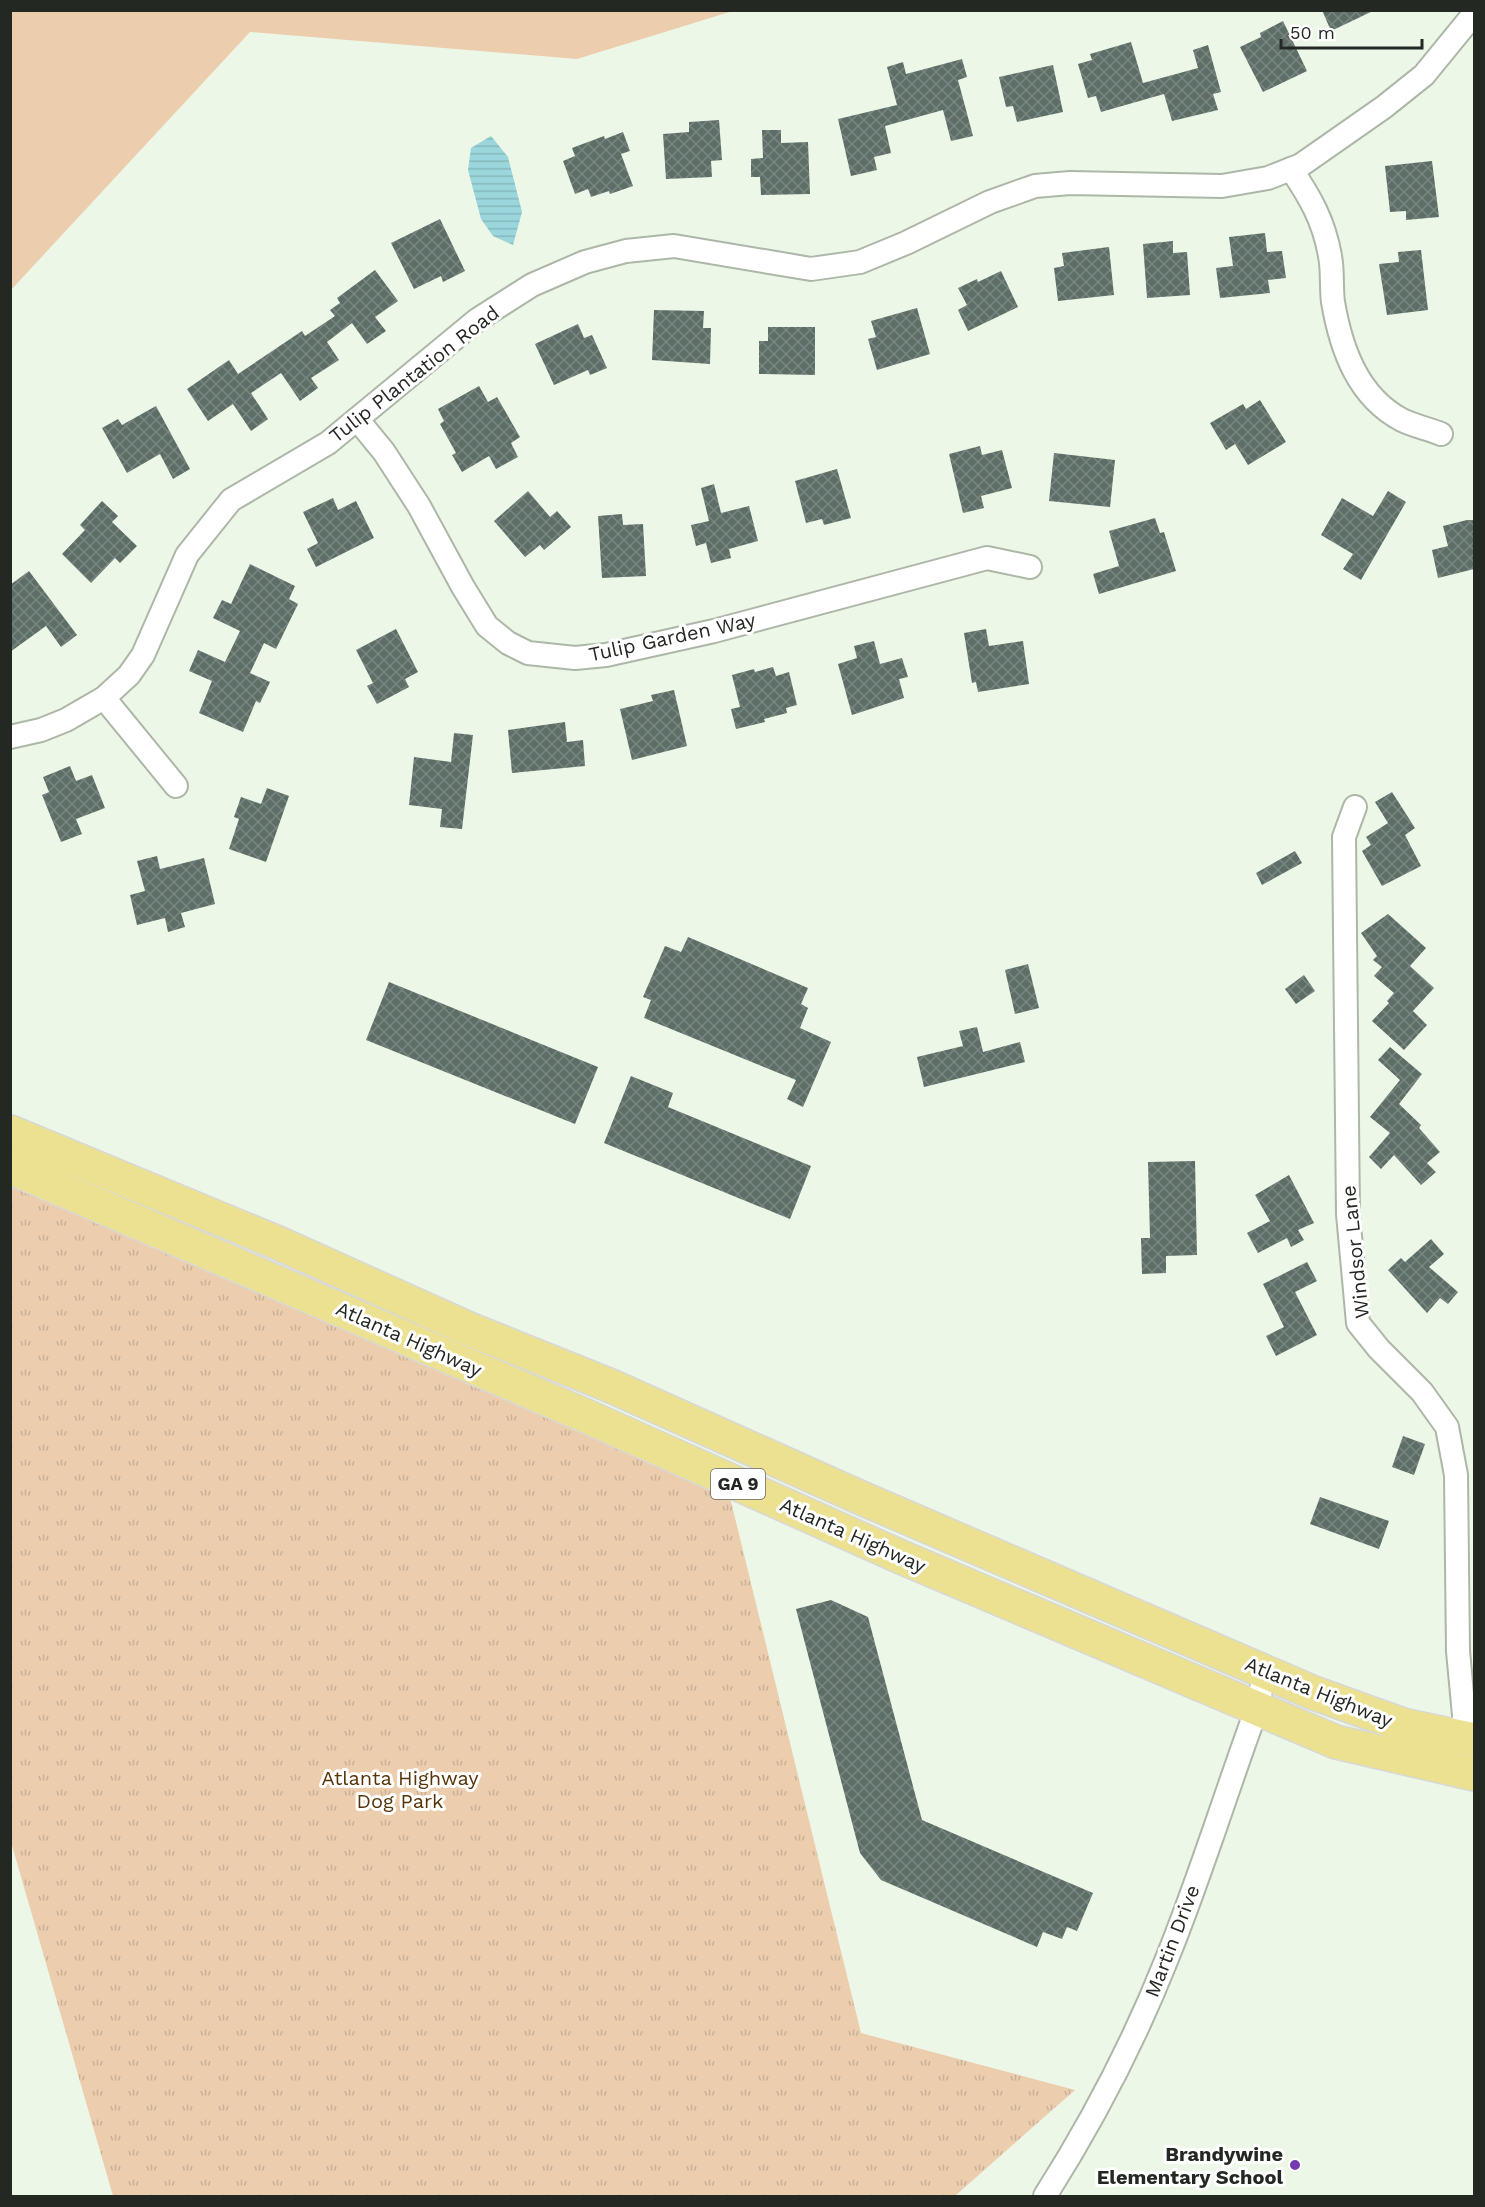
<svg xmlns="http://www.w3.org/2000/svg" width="1485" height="2207" viewBox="0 0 1485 2207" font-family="'Work Sans',sans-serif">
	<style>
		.grass { fill: #ecceaf }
		.park { fill: url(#park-tufts) }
		.water { fill: url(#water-rules) }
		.building { fill: url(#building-cross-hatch) }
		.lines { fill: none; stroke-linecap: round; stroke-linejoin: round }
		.minor-casing { stroke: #adb7a8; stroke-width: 26 }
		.primary-casing { stroke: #d8d8d7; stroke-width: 36 }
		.minor { stroke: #fff; stroke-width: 22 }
		.primary { stroke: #ece191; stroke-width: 33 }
		.poi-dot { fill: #743bb1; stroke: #fff; stroke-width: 2 }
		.labels { text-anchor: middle; stroke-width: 6; stroke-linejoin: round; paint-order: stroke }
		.shield { fill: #fff; stroke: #666864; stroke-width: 1.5 }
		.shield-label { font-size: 18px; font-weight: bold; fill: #242822 }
		.street-label { font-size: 20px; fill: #242822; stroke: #fff }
		.park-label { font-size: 20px; fill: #563408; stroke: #fff }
		.poi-label { font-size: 20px; font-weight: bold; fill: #242822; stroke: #fff; text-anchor: end }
	</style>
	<defs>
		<pattern id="park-tufts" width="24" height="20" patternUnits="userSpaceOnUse" patternTransform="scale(1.5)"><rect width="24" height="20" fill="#ecceaf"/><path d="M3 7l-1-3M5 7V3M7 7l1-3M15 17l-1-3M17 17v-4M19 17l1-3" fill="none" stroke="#cab196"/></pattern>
		<pattern id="water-rules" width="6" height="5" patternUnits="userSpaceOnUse" patternTransform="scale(1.5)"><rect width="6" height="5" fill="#9ad6db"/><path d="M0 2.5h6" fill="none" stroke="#85b8bc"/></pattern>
		<pattern id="building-cross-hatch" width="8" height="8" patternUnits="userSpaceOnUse" patternTransform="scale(1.5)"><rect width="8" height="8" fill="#5d6e67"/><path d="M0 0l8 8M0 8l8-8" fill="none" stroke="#7a8681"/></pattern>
	</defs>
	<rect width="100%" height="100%" fill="#ecf7e7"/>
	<path class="grass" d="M 11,10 L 733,10 L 733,11 L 577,59 L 250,32 L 11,290 Z"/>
	<path class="park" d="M 11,1176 L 727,1485 L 861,2033 L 1075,2090 L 955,2196 L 113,2196 L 11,1842 Z"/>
	<path class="water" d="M 491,136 L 508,157 L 522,212 L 513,245 L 493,236 L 481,219 L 468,170 L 471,148 Z"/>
	<g class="building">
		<path d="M 1322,10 L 1375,10 L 1331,31 Z"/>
		<path d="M 1283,21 L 1307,71 L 1263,92 L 1240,47 L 1261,37 L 1260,33 Z"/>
		<path d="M 1131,42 L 1143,83 L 1198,68 L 1193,50 L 1208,45 L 1221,92 L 1213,94 L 1218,110 L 1172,121 L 1164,94 L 1101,112 L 1096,96 L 1088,98 L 1078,64 L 1092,60 L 1090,54 Z"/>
		<path d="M 962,59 L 967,77 L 958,80 L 973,136 L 951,141 L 943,110 L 885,126 L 891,153 L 874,157 L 877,170 L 851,176 L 838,119 L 897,105 L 887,67 L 903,62 L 906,74 Z"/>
		<path d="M 1053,65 L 1063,112 L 1017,122 L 1013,106 L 1006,107 L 999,77 Z"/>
		<path d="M 719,120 L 722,160 L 711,161 L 712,177 L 666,179 L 663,134 L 689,132 L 689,122 Z"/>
		<path d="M 762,130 L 781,130 L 781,143 L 808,142 L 810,194 L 761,195 L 760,177 L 751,177 L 751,159 L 763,158 Z"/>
		<path d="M 623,132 L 630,151 L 621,154 L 633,186 L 610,194 L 609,191 L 591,197 L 588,189 L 575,194 L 563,161 L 575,156 L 572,148 L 604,136 L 605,139 Z"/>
		<path d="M 1432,161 L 1439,217 L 1406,220 L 1406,211 L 1390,212 L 1385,166 Z"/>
		<path d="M 440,219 L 465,271 L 443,282 L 441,276 L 414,289 L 391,243 Z"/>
		<path d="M 1265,233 L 1267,252 L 1282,251 L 1286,278 L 1268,280 L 1270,293 L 1220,298 L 1216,268 L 1233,266 L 1229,237 Z"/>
		<path d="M 1173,241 L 1173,253 L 1187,252 L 1190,295 L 1147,298 L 1143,244 Z"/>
		<path d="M 1109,247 L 1114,295 L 1058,301 L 1054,268 L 1064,266 L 1062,253 Z"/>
		<path d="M 1421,250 L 1428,310 L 1387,315 L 1379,264 L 1399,262 L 1398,252 Z"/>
		<path d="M 375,270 L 398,301 L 375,317 L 386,331 L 367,344 L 352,323 L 327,342 L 339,360 L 311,378 L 318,388 L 300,401 L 281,373 L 251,393 L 268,419 L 251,431 L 233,404 L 208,421 L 187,389 L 229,360 L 238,374 L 302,331 L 305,336 L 335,316 L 330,310 L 340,303 L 337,298 Z"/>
		<path d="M 1001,271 L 1018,307 L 968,331 L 958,310 L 967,305 L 958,288 L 977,279 L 978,282 Z"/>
		<path d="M 917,308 L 930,354 L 877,370 L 868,339 L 876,337 L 871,321 Z"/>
		<path d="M 654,310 L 704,311 L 703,328 L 711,328 L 710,364 L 652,360 Z"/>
		<path d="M 578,324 L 584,338 L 592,335 L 607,368 L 590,375 L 588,370 L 554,385 L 535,344 Z"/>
		<path d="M 768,327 L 815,327 L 815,375 L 759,374 L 759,341 L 768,341 Z"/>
		<path d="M 479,386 L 488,402 L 497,397 L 520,437 L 511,443 L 518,457 L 496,469 L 489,456 L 462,472 L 452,455 L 456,453 L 440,424 L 444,421 L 438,409 Z"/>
		<path d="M 1260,400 L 1286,442 L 1248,465 L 1235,444 L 1226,450 L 1210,423 L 1243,404 L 1246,409 Z"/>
		<path d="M 156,406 L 190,469 L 173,479 L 160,454 L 127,473 L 102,428 L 118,419 L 122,425 Z"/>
		<path d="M 980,446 L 982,455 L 1002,450 L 1012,488 L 981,496 L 984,508 L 963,513 L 949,454 Z"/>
		<path d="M 1054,453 L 1115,460 L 1110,507 L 1049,501 Z"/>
		<path d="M 837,469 L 851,518 L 824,525 L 822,519 L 806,523 L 795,481 Z"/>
		<path d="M 714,484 L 721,513 L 749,506 L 758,541 L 729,549 L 731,558 L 711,563 L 706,543 L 696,546 L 691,525 L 709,521 L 701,488 Z"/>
		<path d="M 528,491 L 550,517 L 557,511 L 571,527 L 544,550 L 540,545 L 525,557 L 494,521 Z"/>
		<path d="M 1388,491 L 1406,502 L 1361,580 L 1343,569 L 1353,554 L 1321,535 L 1342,498 L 1373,516 Z"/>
		<path d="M 333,498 L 338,510 L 356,501 L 374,538 L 316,567 L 307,549 L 318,543 L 303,512 Z"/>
		<path d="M 102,501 L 118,516 L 112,522 L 137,546 L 120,563 L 115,558 L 91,583 L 62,554 L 85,530 L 80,525 Z"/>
		<path d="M 622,514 L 623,525 L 643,524 L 646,576 L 602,578 L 598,516 Z"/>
		<path d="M 1155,518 L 1160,533 L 1164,532 L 1176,571 L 1099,594 L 1093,574 L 1119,566 L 1109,531 Z"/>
		<path d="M 1467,520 L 1474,520 L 1474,569 L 1438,578 L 1432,550 L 1448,546 L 1443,526 Z"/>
		<path d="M 250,564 L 295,586 L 289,599 L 298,604 L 276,649 L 264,643 L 250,673 L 270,682 L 260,703 L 256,701 L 243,732 L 199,713 L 212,681 L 189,671 L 198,650 L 225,662 L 240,631 L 213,618 L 222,600 L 231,604 Z"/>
		<path d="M 29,571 L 77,635 L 61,647 L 46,626 L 10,652 L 10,585 Z"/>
		<path d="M 396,629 L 418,672 L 405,679 L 409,687 L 377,704 L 367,686 L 373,683 L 356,650 Z"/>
		<path d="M 986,629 L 989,646 L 1023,641 L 1029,684 L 978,692 L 976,682 L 972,683 L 964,633 Z"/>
		<path d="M 874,641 L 880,664 L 902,658 L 908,677 L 899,679 L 904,698 L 852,715 L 838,664 L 857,658 L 854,646 Z"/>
		<path d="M 773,667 L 776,676 L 789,672 L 797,705 L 786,708 L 787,713 L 764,719 L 765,722 L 736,729 L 731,709 L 740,707 L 732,675 L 754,669 L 755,672 Z"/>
		<path d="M 674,690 L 687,746 L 632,760 L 620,709 L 653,701 L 651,695 Z"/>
		<path d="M 565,722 L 567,742 L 583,740 L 585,766 L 512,773 L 508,730 Z"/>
		<path d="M 454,733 L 473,735 L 462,829 L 440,827 L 442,809 L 409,805 L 414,757 L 451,762 Z"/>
		<path d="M 70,766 L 76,781 L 92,775 L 105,808 L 76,819 L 82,834 L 61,842 L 42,795 L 49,792 L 43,777 Z"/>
		<path d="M 267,788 L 289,796 L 266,862 L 229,849 L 239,819 L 234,817 L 241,797 L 261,804 Z"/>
		<path d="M 1392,792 L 1415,828 L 1405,835 L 1421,866 L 1382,886 L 1362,851 L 1371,845 L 1366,837 L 1388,823 L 1375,802 Z"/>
		<path d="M 1295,851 L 1302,863 L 1262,885 L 1256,873 Z"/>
		<path d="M 157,856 L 160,869 L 204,858 L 215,904 L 181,913 L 185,927 L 168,932 L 165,918 L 137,925 L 130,895 L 145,891 L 137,861 Z"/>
		<path d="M 1388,914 L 1426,948 L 1410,966 L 1434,988 L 1413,1011 L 1427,1025 L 1404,1050 L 1372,1021 L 1389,1003 L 1387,1001 L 1394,993 L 1374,976 L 1382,967 L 1373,960 L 1377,956 L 1361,933 Z"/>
		<path d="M 688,937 L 808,988 L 801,1004 L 808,1008 L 800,1028 L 831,1042 L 803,1107 L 787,1099 L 796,1080 L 644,1018 L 651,1000 L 643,997 L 665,946 L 681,952 Z"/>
		<path d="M 1028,964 L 1039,1008 L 1015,1014 L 1005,970 Z"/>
		<path d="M 1304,975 L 1315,991 L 1296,1004 L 1285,989 Z"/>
		<path d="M 389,982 L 598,1067 L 575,1124 L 366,1040 Z"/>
		<path d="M 977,1027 L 983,1052 L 1020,1042 L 1025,1062 L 924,1087 L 917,1057 L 963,1046 L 959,1031 Z"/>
		<path d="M 1390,1047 L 1422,1074 L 1399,1104 L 1421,1125 L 1419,1128 L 1440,1152 L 1427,1163 L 1436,1172 L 1421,1185 L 1394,1155 L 1381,1169 L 1369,1157 L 1390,1133 L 1370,1117 L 1400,1080 L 1378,1060 Z"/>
		<path d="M 631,1076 L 673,1093 L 668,1107 L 811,1166 L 790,1219 L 604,1143 Z"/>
		<path d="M 1195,1161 L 1197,1255 L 1166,1256 L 1166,1273 L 1142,1274 L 1141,1238 L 1150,1238 L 1148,1162 Z"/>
		<path d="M 1289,1175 L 1314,1223 L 1298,1230 L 1304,1240 L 1291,1247 L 1287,1238 L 1258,1253 L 1247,1233 L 1270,1221 L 1255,1195 Z"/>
		<path d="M 1431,1239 L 1444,1254 L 1429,1267 L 1458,1292 L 1448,1304 L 1440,1298 L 1427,1313 L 1388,1270 L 1401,1258 L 1405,1262 Z"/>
		<path d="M 1307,1262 L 1317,1281 L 1295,1292 L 1317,1335 L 1276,1356 L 1266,1336 L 1284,1327 L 1263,1284 Z"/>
		<path d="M 1403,1436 L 1425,1444 L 1414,1475 L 1392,1467 Z"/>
		<path d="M 1320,1497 L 1389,1521 L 1379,1549 L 1310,1524 Z"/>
		<path d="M 831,1600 L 868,1617 L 922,1820 L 1093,1893 L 1077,1931 L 1067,1927 L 1062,1939 L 1043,1932 L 1037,1947 L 881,1880 L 860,1853 L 796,1609 Z"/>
	</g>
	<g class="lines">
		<defs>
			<g id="minor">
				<path d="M 1291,169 C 1310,197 1324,221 1330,256 C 1333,271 1331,287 1333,302 C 1341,349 1358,397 1402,420 C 1414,426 1429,429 1441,434"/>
				<path d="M 357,419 L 384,452 L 419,506 L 463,587 L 487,626 L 508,643 L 528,653 L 575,658 L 606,655 L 714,631 L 987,558 L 1030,567"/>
				<path d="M 104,698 L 176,786"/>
				<path d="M 10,737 L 41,730 L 66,720 L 104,698 L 129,675 L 143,655 L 187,555 L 231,500 L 328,443 L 477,320 L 532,285 L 585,262 L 626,251 L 674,246 L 811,269 L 860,262 L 906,243 L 990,202 L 1035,186 L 1070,183 L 1222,186 L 1268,178 L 1301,165 L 1384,107 L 1424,75 L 1473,15"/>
				<path d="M 1355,807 L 1344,837 L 1348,1214 L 1358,1323 L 1379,1349 L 1422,1392 L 1447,1427 L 1456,1475 L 1458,1651 L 1465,1726 L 1464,1738"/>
				<path d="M 1045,2196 C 1092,2122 1133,2044 1166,1961 C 1200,1878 1226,1792 1257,1708 L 1265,1672"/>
			</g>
			<g id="primary">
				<path d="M 10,1132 L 278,1243 L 469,1329 L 611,1386 L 859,1497 L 1314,1693 L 1403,1725 L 1474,1740"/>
				<path d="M 10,1167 L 586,1416 L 901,1557 L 1336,1742 L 1474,1774"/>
			</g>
		</defs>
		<use href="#minor" class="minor-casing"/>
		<use href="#primary" class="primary-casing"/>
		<use href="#minor" class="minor"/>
		<use href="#primary" class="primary"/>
	</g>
	<circle class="poi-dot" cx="1295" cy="2165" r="6"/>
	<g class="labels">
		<rect class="shield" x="711" y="1469" width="54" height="30" rx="4.5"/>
		<g class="shield-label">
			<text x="738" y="1490">GA 9</text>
		</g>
		<g class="street-label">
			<text transform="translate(414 374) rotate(-38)" y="7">Tulip Plantation Road</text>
			<text transform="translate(672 637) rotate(-12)" y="7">Tulip Garden Way</text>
			<text transform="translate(1355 1252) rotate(-96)" y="7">Windsor Lane</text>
			<text transform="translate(409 1339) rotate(24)" y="7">Atlanta Highway</text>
			<text transform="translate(853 1535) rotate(24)" y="7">Atlanta Highway</text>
			<text transform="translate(1319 1692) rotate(22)" y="7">Atlanta Highway</text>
			<text transform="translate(1172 1941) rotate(-69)" y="7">Martin Drive</text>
		</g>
		<g class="park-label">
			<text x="400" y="1785">Atlanta Highway<tspan x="400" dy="23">Dog Park</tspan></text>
		</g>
		<g class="poi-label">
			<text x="1283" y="2161">Brandywine<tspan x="1283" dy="23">Elementary School</tspan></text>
		</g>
	</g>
	<rect width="1485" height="2207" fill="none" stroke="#242822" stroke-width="24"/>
	<path d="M1281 39v9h141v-9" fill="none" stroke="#242822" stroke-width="3"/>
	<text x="1290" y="39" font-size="18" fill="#242822" stroke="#ffffff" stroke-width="4.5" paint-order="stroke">50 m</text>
</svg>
